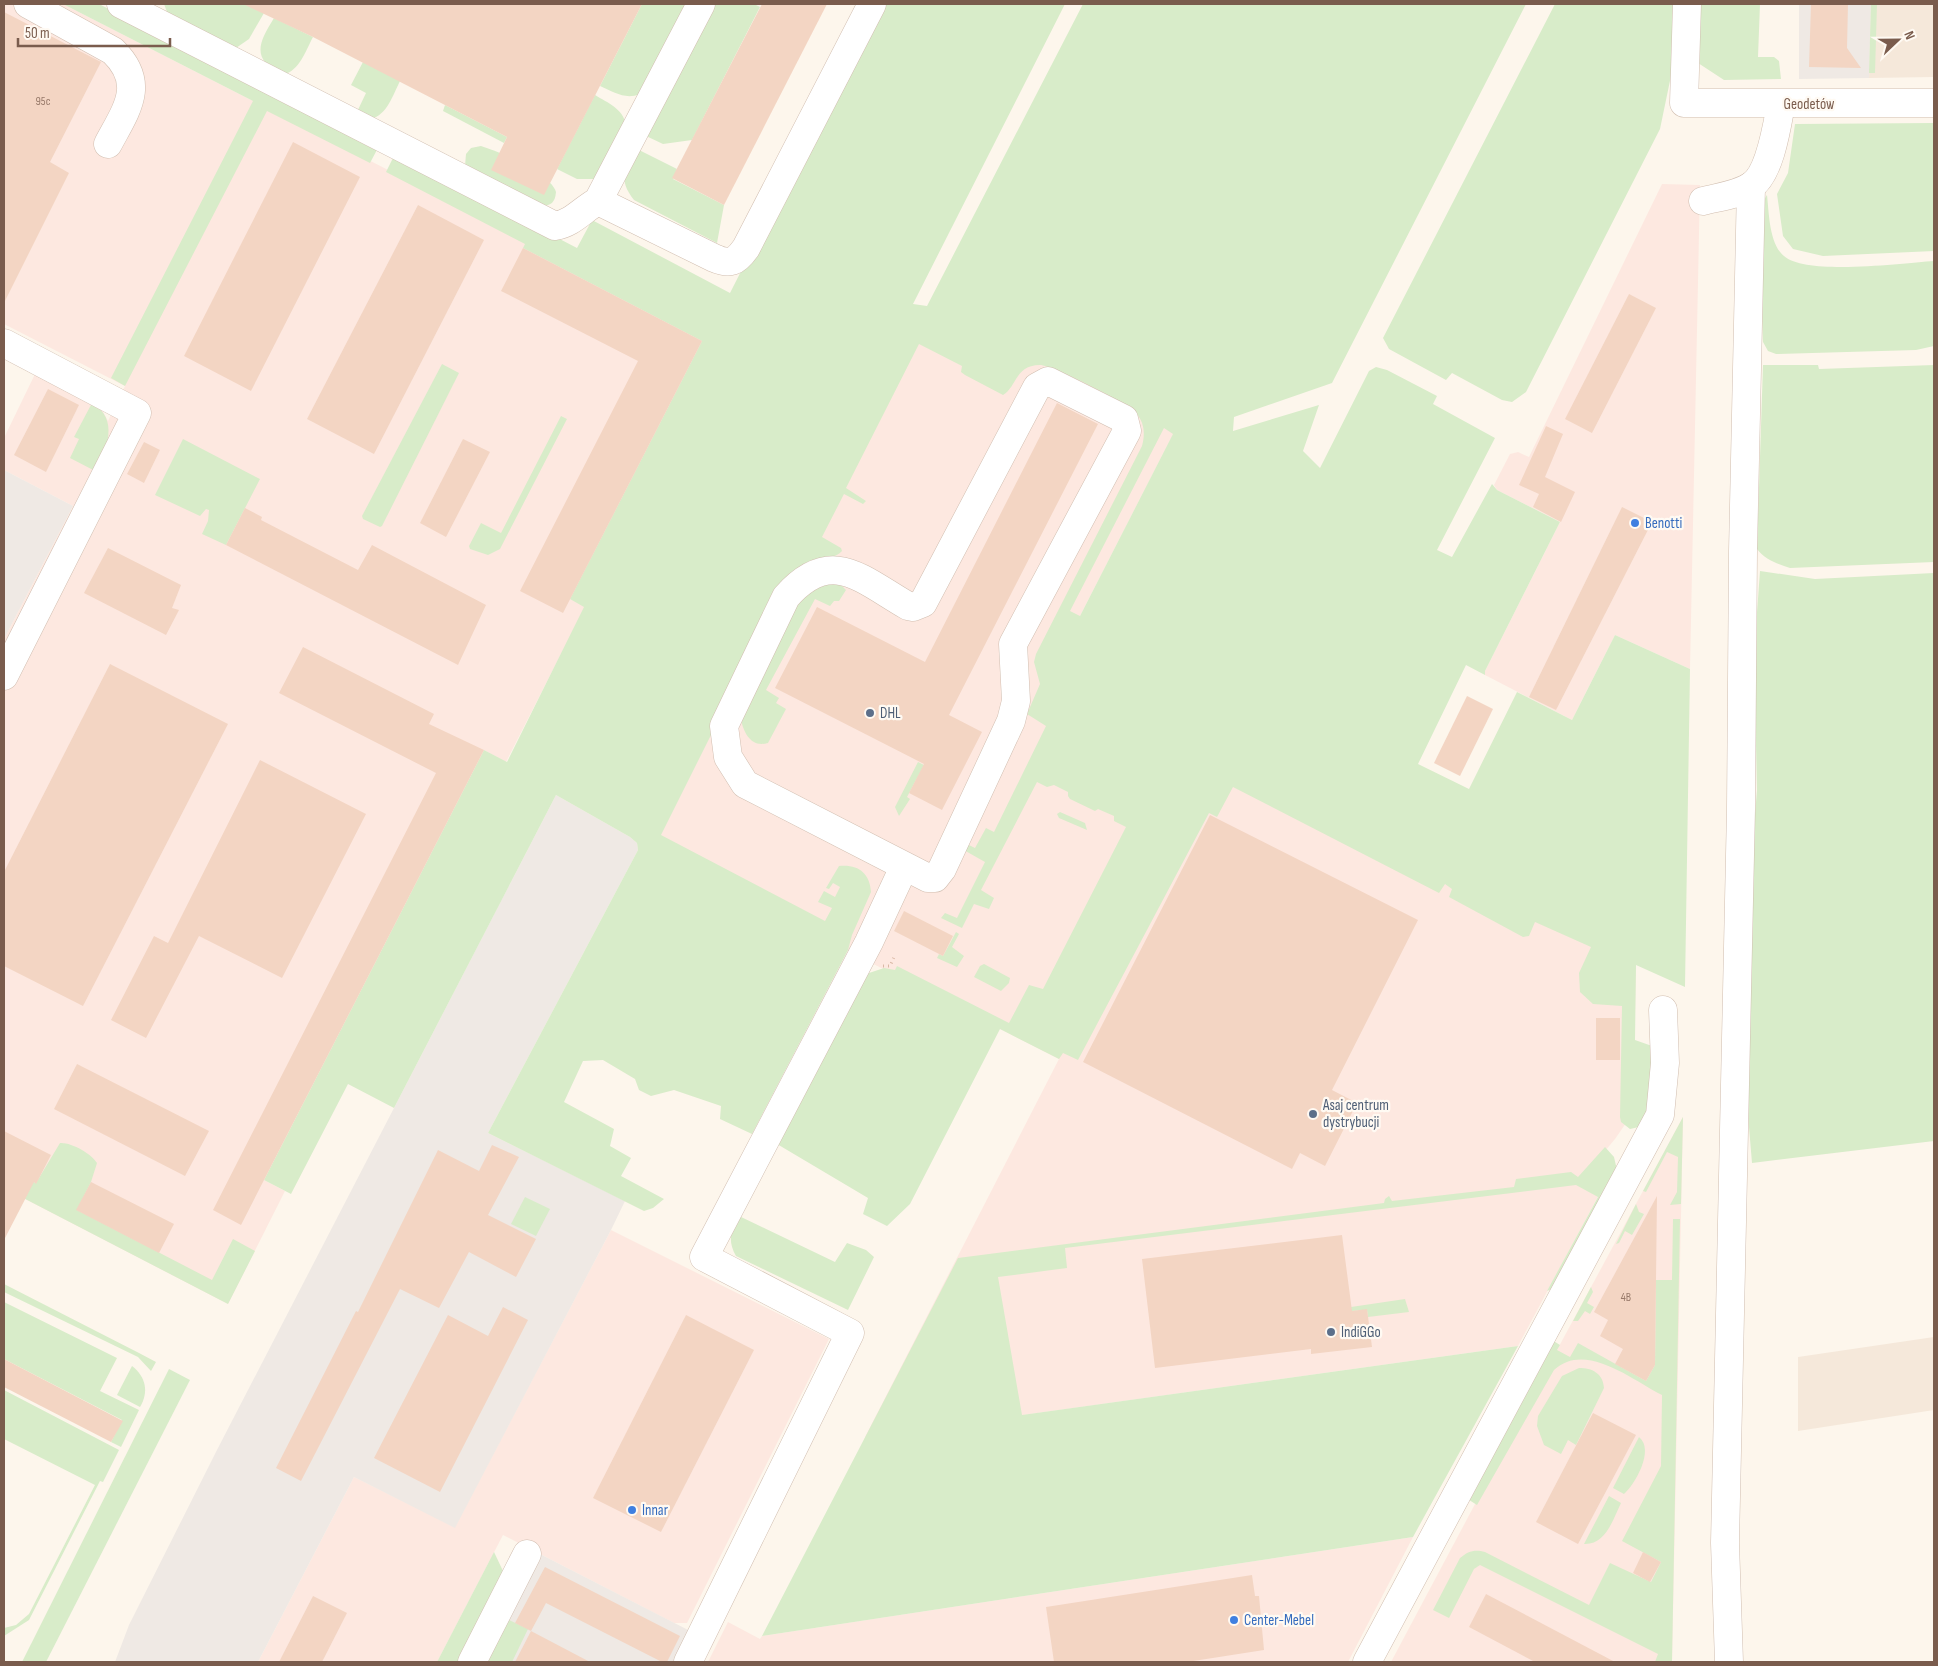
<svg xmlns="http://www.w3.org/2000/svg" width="1938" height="1666" viewBox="0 0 1938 1666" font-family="'Sofia Sans Condensed',sans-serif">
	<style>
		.residential { fill: #f5e8da }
		.commercial { fill: #fde8e0 }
		.industrial { fill: #efe9e4 }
		.green { fill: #d8ecc9; fill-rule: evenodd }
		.building { fill: #f3d5c3 }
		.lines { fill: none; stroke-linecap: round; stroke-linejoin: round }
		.minor-casing { stroke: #d1beb0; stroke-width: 29 }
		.path { stroke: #d9b8a5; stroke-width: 3; stroke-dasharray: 1 4; stroke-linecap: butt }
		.minor { stroke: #fff; stroke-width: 28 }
		.shop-dot { fill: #3f7fe0; stroke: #fffaf3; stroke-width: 2 }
		.service-dot { fill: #5c6f8a; stroke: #fffaf3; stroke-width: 2 }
		.labels { text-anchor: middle; stroke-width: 4.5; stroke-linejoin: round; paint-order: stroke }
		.number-label { font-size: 12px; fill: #987a6a }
		.street-label { font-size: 15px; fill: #7a5c4d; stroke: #fffaf3 }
		.shop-label { font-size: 15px; fill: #366cbe; stroke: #fffaf3; text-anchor: start }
		.service-label { font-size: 15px; fill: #4e5e75; stroke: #fffaf3; text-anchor: start }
	</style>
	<rect width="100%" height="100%" fill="#fdf6ec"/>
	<g class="residential">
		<path d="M 1871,4 L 1934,4 L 1934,77 L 1869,78 Z"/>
		<path d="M 1934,1337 L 1934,1410 L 1798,1431 L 1798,1357 Z"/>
	</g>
	<g class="commercial">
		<path d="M 4,4 L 63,4 L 721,340 L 506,762 L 484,750 L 264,1180 L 285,1191 L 228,1304 L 4,1188 L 4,639 L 73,506 L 4,470 L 4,438 L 36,372 L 102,410 L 108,421 L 125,386 L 4,324 Z"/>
		<path d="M 1662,184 L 1700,185 L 1690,669 L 1615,635 L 1572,720 L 1485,675 L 1485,671 L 1560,522 L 1497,490 L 1494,485 L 1510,454 L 1518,452 L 1529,457 Z"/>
		<path d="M 912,304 L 1180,421 L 1080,616 L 1636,964 L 1633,1113 L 1615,1139 L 1579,1182 L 1608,1178 L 1518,1346 L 865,1437 L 1059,1059 L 637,843 Z"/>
		<path d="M 1683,1117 L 1672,1662 L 1391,1662 L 1557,1350 Z"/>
		<path d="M 611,1230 L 829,1339 L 687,1623 L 674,1623 L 503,1535 L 437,1662 L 258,1662 L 354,1477 L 455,1527 Z"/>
		<path d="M 1413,1537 L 1348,1662 L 708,1662 L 728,1622 L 760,1639 L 762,1636 Z"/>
	</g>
	<g class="industrial">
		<path d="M 1799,4 L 1871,4 L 1869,78 L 1799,79 Z"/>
		<path d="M 4,470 L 73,506 L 4,639 Z"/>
		<path d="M 556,795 L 630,837 L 637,843 L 638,850 L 488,1133 L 625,1201 L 611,1230 L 455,1528 L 354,1477 L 258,1662 L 115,1662 L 129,1625 L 218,1448 Z"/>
		<path d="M 540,1554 L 692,1632 L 677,1662 L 485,1662 Z"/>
	</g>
	<g class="green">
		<path d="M 63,4 L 99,4 L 379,146 L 370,163 L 267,111 L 125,386 L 111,378 L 253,101 Z"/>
		<path d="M 164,4 L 246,4 L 264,13 L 249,39 L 236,48 L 167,12 Z"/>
		<path d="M 642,4 L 690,4 L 640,94 C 625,100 614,92 600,86 Z"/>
		<path d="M 711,4 L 754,4 L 760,7 L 692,140 L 663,144 L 644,135 Z"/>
		<path d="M 877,4 L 1065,4 L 913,304 L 927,306 L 1083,4 L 1526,4 L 1332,383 L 1234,417 L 1233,431 L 1319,405 L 1303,451 L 1320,468 L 1369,371 L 1376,367 L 1387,370 L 1437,396 L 1433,404 L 1495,438 L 1437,550 L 1452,557 L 1492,484 L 1497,490 L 1560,522 L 1485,671 L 1485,675 L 1466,665 L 1418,764 L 1469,789 L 1517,692 L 1572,720 L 1615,635 L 1690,669 L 1685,987 L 1636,965 L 1635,1040 L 1652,1046 L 1653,1102 L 1643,1126 L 1630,1129 L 1621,1122 L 1620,1117 L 1622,1006 L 1593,1004 L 1580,992 L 1579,973 L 1591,947 L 1535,922 L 1529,936 L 1523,937 L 1449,897 L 1452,889 L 1445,884 L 1439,893 L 1233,787 L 1217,817 L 1209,813 L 1078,1060 L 1063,1053 L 1059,1059 L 1000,1029 L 910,1204 L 887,1226 L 863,1214 L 868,1198 L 777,1144 L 866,974 L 884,968 L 895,970 L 897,966 L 1009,1023 L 1029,985 L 1043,989 L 1126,827 L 1114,821 L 1114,816 L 1098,809 L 1095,811 L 1070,799 L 1068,796 L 1068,792 L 1054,785 L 1047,787 L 1037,782 L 981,890 L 994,898 L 989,909 L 974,904 L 962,928 L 941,918 L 945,913 L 957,918 L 985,862 L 962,849 L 961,841 L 975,848 L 986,828 L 994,832 L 1046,726 L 1027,714 L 1040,684 L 1034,662 L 1036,654 L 1142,446 C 1145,435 1145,423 1136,413 C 1129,404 1052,365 1040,365 C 1015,365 1017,387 1003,395 L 965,375 L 961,372 L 962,366 L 919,344 L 846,488 L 866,501 L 863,504 L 844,494 L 822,537 L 841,548 L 842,551 C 835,559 826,557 816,559 C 802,563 791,572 781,583 L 715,727 L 661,835 L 825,921 L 832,908 L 818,902 L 824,891 L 835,897 L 840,887 L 833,883 L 829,889 L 826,888 L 839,866 C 858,864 870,873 871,892 L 852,935 L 848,950 L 752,1134 L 720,1119 L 721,1106 L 674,1090 L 651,1096 L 639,1090 L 635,1079 L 603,1060 L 583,1061 L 564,1102 L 614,1129 L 610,1146 L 631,1158 L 621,1176 L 664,1199 L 653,1208 L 644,1211 L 488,1133 L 638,850 L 637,843 L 630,837 L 556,795 L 394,1108 L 348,1084 L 291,1194 L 264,1180 L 484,750 L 507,762 L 584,607 L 570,599 L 702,341 L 523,248 L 525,244 L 386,172 L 395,154 L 577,248 L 592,220 L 730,293 ZM 1164,428 L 1173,434 L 1080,616 L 1070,611 Z"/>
		<path d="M 1555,4 L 1678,4 L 1672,71 L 1660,129 L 1526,392 L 1512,402 L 1502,400 L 1452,373 L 1446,380 L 1389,349 L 1383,338 Z"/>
		<path d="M 1696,4 L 1760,4 L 1758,57 L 1774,57 L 1779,61 L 1781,79 L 1724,80 L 1695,61 Z"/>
		<path d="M 1871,4 L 1877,4 L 1875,73 L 1869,73 Z"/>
		<path d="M 274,18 L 313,37 C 305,52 300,70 283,75 C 251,59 258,44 274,18 Z"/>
		<path d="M 363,62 L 400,81 C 393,95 387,115 371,119 L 356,114 L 366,93 L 351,85 Z"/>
		<path d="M 595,95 C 608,103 622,108 626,124 L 597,179 L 577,179 L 557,169 Z"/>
		<path d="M 445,105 L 507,137 L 504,143 L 443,111 Z"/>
		<path d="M 1934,123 L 1934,251 L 1823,256 L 1793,249 L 1783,236 L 1777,194 L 1788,173 L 1795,124 Z"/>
		<path d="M 481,146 C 500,152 550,173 556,192 C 555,203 551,205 541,207 L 465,166 L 466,154 L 471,148 Z"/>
		<path d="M 637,149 L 677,169 L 673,179 L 724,205 L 717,243 L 634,200 C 617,178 626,170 637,149 Z"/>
		<path d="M 1767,195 C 1769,212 1769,244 1784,256 C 1807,276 1902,263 1934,261 L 1934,346 L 1916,350 L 1776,354 L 1768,351 L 1763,342 C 1763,319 1756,206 1767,195 Z"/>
		<path d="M 442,364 L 459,373 L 382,526 L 380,527 L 363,519 L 362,516 Z"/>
		<path d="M 1763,365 L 1818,365 L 1819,369 L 1934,365 L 1934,562 L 1790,568 C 1778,564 1765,560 1757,549 Z"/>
		<path d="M 92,403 C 120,420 106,448 97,472 L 70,458 L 79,439 L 74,437 Z"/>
		<path d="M 561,416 L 567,419 L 500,549 L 488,555 L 470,549 L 469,546 L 481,523 L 501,533 Z"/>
		<path d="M 183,439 L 260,479 L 226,545 L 202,534 L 208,521 L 209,510 L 206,509 L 200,516 L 155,495 Z"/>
		<path d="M 1760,571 L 1815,579 L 1934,573 L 1934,1141 L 1752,1163 L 1744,1067 L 1748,900 L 1757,790 L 1754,654 Z"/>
		<path d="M 838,582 L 846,590 L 839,601 L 834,601 L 830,606 L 815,599 L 766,690 L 779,698 L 776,703 L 786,709 L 768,743 C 751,748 744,733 741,720 L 802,593 L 810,584 Z"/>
		<path d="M 918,762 L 924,765 L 907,797 L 910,799 L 899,816 L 895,807 Z"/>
		<path d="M 1060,812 L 1085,823 L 1087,830 L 1059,818 L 1057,814 Z"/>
		<path d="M 956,932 L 959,934 L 952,947 L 964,956 L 957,967 L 937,958 L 939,954 L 943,956 Z"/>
		<path d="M 984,964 L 1010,978 L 1009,983 L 1001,991 L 974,977 L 980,966 Z"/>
		<path d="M 1683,1117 L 1681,1204 L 1670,1205 L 1677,1192 L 1678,1157 L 1667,1152 L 1646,1192 L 1643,1191 Z"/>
		<path d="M 60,1143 C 71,1142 92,1154 97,1163 L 91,1182 L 77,1210 L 212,1280 L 233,1239 L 255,1251 L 228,1304 L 4,1188 L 4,1167 L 36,1183 Z"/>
		<path d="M 1605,1147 L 1614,1157 L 1617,1170 L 1561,1285 L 1547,1291 L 1598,1197 L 1576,1185 L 1065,1248 L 1067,1268 L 998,1277 L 1022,1415 L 1518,1346 L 1413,1537 L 762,1636 L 958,1258 L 1384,1203 L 1385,1199 L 1389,1196 L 1392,1201 L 1514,1187 L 1516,1179 L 1571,1172 L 1578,1177 Z"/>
		<path d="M 525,1197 L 550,1209 L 536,1236 L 511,1224 Z"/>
		<path d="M 1636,1204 L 1639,1212 L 1644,1214 L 1632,1235 L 1625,1231 L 1619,1243 L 1616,1244 Z"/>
		<path d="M 739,1216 L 835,1262 L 847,1243 L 866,1250 L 874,1257 L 848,1310 L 736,1256 C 727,1240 731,1231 739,1216 Z"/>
		<path d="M 1673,1219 L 1680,1219 L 1672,1662 L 1655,1662 L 1658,1654 L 1480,1565 L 1474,1569 L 1449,1618 L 1433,1610 L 1460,1558 C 1468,1551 1475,1549 1485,1552 L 1589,1605 L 1610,1563 L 1651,1582 L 1661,1562 L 1622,1541 L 1661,1466 L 1662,1395 C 1631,1379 1585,1341 1554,1370 L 1477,1505 L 1466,1498 L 1552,1340 L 1560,1345 L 1557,1350 L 1570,1357 L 1578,1343 L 1646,1381 L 1655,1365 L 1656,1280 L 1672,1280 Z"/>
		<path d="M 4,1284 L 139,1353 L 156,1362 L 151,1371 L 138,1357 L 4,1292 Z"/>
		<path d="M 1591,1287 L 1593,1292 L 1587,1303 L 1594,1307 L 1590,1314 L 1585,1311 L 1578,1321 L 1573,1321 Z"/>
		<path d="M 1405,1299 L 1409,1312 L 1368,1317 L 1367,1310 L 1351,1311 L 1351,1307 Z"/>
		<path d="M 4,1302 L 117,1358 L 100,1391 L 139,1410 L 121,1447 L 111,1442 L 122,1420 L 4,1359 Z"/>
		<path d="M 132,1366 C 146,1377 149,1392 140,1407 L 117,1395 Z"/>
		<path d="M 1579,1368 C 1592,1368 1603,1373 1604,1388 L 1576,1445 L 1568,1440 L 1561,1454 L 1544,1445 L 1537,1426 L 1538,1416 L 1562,1376 Z"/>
		<path d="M 169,1369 L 190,1380 L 46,1662 L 22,1662 Z"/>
		<path d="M 4,1390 L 119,1450 L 103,1482 L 100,1481 L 29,1620 L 4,1636 L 4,1628 L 16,1625 L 29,1614 L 95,1485 L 4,1439 Z"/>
		<path d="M 1639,1437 C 1655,1450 1635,1484 1624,1494 L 1613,1488 Z"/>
		<path d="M 1609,1496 L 1621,1503 C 1613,1519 1606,1545 1584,1544 Z"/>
		<path d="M 494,1552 L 503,1571 L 465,1662 L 437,1662 Z"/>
		<path d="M 507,1619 L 528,1629 L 512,1662 L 485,1662 Z"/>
	</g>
	<g class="building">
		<path d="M 243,4 L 642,4 L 544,195 L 491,170 L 507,137 L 313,37 Z"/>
		<path d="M 762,4 L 827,4 L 724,205 L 672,178 Z"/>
		<path d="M 1811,4 L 1848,4 L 1847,48 L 1861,68 L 1809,67 Z"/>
		<path d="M 4,12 L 101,62 L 50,162 L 69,173 L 4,303 Z"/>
		<path d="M 293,142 L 360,177 L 251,391 L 184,356 Z"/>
		<path d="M 418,205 L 484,240 L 374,454 L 307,419 Z"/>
		<path d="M 523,248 L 702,341 L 563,613 L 520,591 L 638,361 L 501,291 Z"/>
		<path d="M 1629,294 L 1656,308 L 1592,433 L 1565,419 Z"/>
		<path d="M 48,389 L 79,405 L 46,472 L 14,455 Z"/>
		<path d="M 1057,403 L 1098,424 L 949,715 L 982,732 L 942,810 L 909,793 L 924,764 L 775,688 L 817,607 L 925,662 Z"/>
		<path d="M 1546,426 L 1563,434 L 1545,477 L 1575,492 L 1561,522 L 1533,507 L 1539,494 L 1519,485 Z"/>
		<path d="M 463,439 L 490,452 L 446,537 L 420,523 Z"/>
		<path d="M 144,442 L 160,450 L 144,483 L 127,474 Z"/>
		<path d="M 1622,507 L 1652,522 L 1556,710 L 1529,697 Z"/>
		<path d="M 245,508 L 262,517 L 261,520 L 358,570 L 372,545 L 486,605 L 458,665 L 226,545 Z"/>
		<path d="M 108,548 L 181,585 L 172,608 L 179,610 L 166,635 L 84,593 Z"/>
		<path d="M 303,647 L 434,714 L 429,724 L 484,750 L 241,1225 L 213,1210 L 436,773 L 279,693 Z"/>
		<path d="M 110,664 L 228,724 L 83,1006 L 4,966 L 4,872 Z"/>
		<path d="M 1467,696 L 1493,709 L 1460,776 L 1434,763 Z"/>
		<path d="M 260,760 L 366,814 L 282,978 L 199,936 L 146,1038 L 111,1020 L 154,936 L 168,943 Z"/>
		<path d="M 1210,815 L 1418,920 L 1332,1090 L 1357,1103 L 1325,1166 L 1300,1153 L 1292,1169 L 1083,1062 Z"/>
		<path d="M 904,911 L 953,936 L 943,956 L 894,931 Z"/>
		<rect x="1596" y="1018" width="24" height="42"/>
		<path d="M 77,1064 L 209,1131 L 185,1176 L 54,1109 Z"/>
		<path d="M 4,1131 L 51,1155 L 36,1184 L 34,1182 L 4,1240 Z"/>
		<path d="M 492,1145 L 519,1157 L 488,1215 L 536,1239 L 516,1277 L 469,1252 L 439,1308 L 400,1289 L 301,1481 L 276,1468 L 356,1311 L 358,1312 L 438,1150 L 479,1171 Z"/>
		<path d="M 91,1182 L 174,1224 L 159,1253 L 76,1210 Z"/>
		<path d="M 1657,1196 L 1655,1365 L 1646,1381 L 1615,1364 L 1623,1349 L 1600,1336 L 1608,1320 L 1594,1312 Z"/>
		<path d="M 1342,1235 L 1352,1311 L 1367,1309 L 1372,1347 L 1311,1354 L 1311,1349 L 1155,1368 L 1142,1259 Z"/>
		<path d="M 503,1307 L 528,1320 L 440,1492 L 374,1458 L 448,1315 L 488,1336 Z"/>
		<path d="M 686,1315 L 754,1350 L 661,1532 L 593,1498 Z"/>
		<path d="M 4,1359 L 123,1421 L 111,1442 L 4,1387 Z"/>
		<path d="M 1593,1413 L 1636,1435 L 1578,1544 L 1536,1522 Z"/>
		<path d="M 1643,1552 L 1661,1562 L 1650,1582 L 1633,1573 Z"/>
		<path d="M 545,1567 L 680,1636 L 667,1662 L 662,1662 L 546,1603 L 531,1631 L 515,1623 Z"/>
		<path d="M 1252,1575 L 1255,1596 L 1259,1596 L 1264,1650 L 1187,1662 L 1054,1662 L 1046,1607 Z"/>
		<path d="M 1486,1594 L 1615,1662 L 1535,1662 L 1469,1627 Z"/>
		<path d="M 313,1596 L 347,1613 L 322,1662 L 279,1662 Z"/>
		<path d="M 531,1631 L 590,1662 L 515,1662 Z"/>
	</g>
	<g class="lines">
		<defs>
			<g id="minor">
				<path d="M 28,4 L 113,51 C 147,84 126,110 108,144"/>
				<path d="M 121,4 L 555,226 C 573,223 583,209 598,201 L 701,4"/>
				<path d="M 1687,4 L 1684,103 L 1934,103"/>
				<path d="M 598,201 L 714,258 C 730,265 736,262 746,248 L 872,4"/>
				<path d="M 1703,201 C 1718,197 1738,195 1751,186 C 1770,174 1777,126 1781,104"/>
				<path d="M 4,343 L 137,413 L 4,676"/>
				<path d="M 1048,381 L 1124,419 L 1127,431 L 1013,644 L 1016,701 L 1011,721 L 942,869 L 935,878 L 928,878 L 745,784 L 728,757 L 724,726 L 786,597 C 831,546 861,579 908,606 L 913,607 L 923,603 L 1037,387 Z"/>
				<path d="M 472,1662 L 527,1554"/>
				<path d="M 688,1662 L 850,1333 L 704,1257 L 869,942 L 904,867"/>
				<path d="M 1367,1662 L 1660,1115 L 1665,1063 L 1663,1010"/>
				<path d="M 1729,1662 L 1725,1543 L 1741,809 L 1743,551 L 1751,186"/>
			</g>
		</defs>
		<use href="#minor" class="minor-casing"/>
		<path class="path" d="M 883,966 L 890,966 L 895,955"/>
		<use href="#minor" class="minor"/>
	</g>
	<g class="shop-dot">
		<circle cx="1635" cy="523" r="5"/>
		<circle cx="632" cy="1510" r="5"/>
		<circle cx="1234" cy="1620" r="5"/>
	</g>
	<g class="service-dot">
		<circle cx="870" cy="713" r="5"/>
		<circle cx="1313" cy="1114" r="5"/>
		<circle cx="1331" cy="1332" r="5"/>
	</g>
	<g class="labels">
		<g class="number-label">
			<text x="43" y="105">95c</text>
			<text x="1626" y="1301">4B</text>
		</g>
		<g class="street-label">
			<text x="1809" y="109">Geodetów</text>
		</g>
		<g class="shop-label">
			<text x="1645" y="528">Benotti</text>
			<text x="642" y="1515">Innar</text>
			<text x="1244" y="1625">Center-Mebel</text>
		</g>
		<g class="service-label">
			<text x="880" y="718">DHL</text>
			<text x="1323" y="1110">Asaj centrum<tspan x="1323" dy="17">dystrybucji</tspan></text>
			<text x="1341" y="1337">IndiGGo</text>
		</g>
	</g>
	<rect width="1938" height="1666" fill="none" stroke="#7a5c4d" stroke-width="10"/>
	<g transform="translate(1898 40) rotate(68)" stroke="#fffaf3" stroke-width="4" paint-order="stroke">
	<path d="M0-4L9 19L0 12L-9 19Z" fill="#7a5c4d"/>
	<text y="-8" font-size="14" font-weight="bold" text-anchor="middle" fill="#7a5c4d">N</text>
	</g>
	<path d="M18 38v8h152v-8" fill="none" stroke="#7a5c4d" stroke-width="2.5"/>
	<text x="25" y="38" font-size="15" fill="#7a5c4d" stroke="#fffaf3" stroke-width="4" paint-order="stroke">50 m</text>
</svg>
